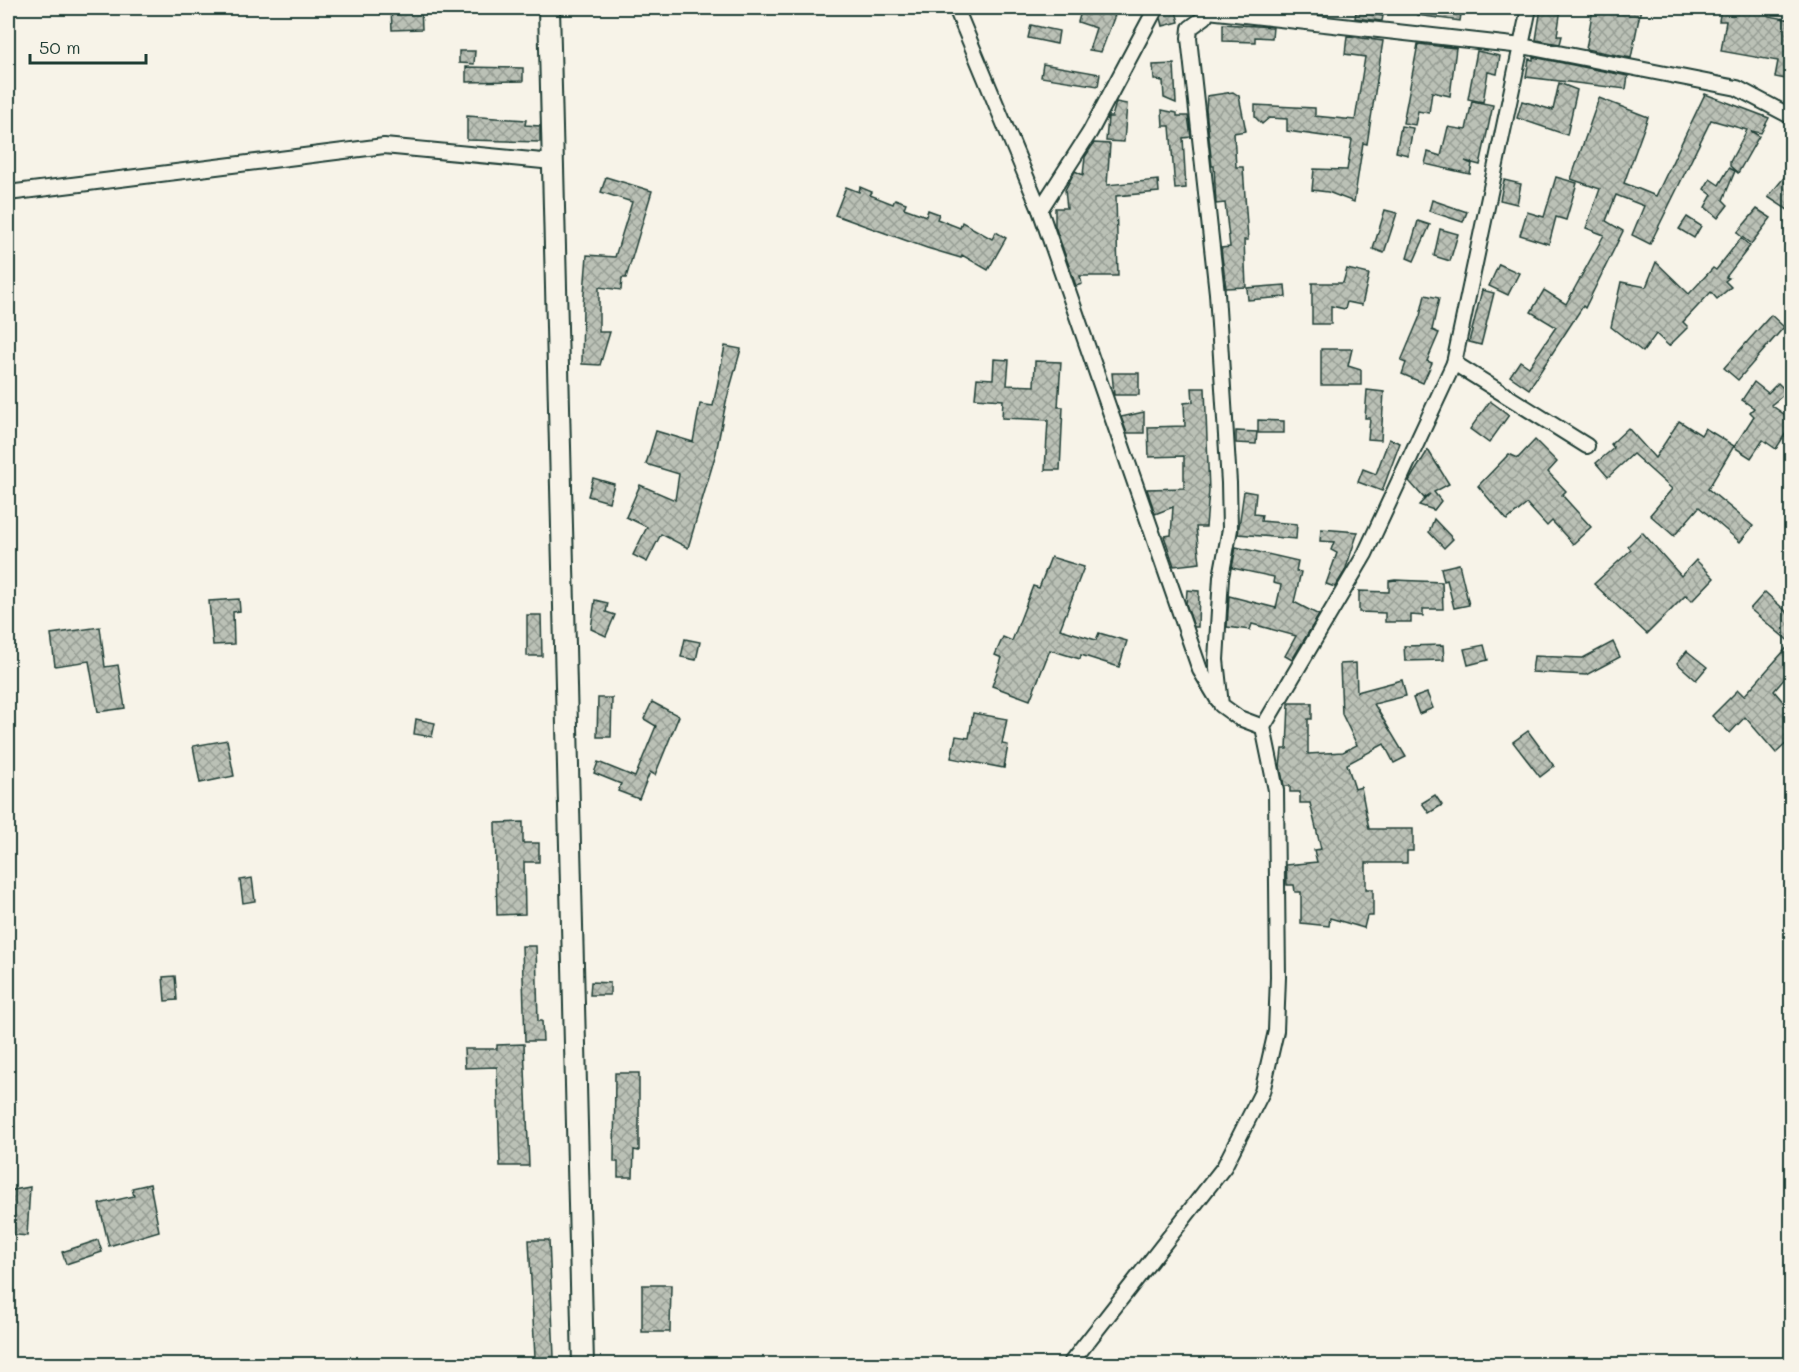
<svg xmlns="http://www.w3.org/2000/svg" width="1799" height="1372" viewBox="0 0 1799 1372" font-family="Mali,sans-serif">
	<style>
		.building { fill: url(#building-cross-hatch); stroke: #1f3d34; stroke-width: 1.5 }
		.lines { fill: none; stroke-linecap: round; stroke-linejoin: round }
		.street-casing { stroke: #1f3d34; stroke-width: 18 }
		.secondary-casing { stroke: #1f3d34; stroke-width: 24 }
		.street { stroke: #f7f3e8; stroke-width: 14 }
		.secondary { stroke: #f7f3e8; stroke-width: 20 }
	</style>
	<defs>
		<pattern id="building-cross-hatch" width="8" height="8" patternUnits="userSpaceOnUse" patternTransform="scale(1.5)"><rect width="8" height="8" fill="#bbc1b6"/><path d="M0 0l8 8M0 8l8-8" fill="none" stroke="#979e95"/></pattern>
	</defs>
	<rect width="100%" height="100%" fill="#f7f3e8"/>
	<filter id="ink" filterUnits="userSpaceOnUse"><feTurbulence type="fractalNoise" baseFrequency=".0167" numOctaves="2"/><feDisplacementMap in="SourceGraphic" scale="12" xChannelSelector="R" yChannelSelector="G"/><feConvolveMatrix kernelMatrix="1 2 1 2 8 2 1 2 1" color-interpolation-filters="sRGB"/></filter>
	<g filter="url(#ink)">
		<g class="building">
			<path d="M 391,8 L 421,8 L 422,29 L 392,30 Z"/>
			<path d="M 1082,8 L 1115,15 L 1101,52 L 1089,50 L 1096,28 L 1078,22 Z"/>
			<path d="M 1165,8 L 1175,8 L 1179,22 L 1163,26 L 1161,18 Z"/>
			<path d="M 1417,8 L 1462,8 L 1460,21 L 1417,15 Z"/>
			<path d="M 1541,8 L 1561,8 L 1557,36 L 1562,36 L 1560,44 L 1536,40 Z"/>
			<path d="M 1593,8 L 1641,8 L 1631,58 L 1586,49 Z"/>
			<path d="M 1721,8 L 1770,8 L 1769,16 L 1791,20 L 1791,80 L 1775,77 L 1778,61 L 1721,51 L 1726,21 L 1719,21 Z"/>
			<path d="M 1356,12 L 1383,16 L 1382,21 L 1355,18 Z"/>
			<path d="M 1223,24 L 1273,27 L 1272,38 L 1255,37 L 1255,42 L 1223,41 Z"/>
			<path d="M 1031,25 L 1059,31 L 1057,44 L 1028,38 Z"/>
			<path d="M 1347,36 L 1383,41 L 1367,144 L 1363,143 L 1354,202 L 1328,192 L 1312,190 L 1314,169 L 1347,170 L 1352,140 L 1287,131 L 1287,119 L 1269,118 L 1262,124 L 1255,117 L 1255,105 L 1315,108 L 1315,116 L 1355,120 L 1365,57 L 1345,54 Z"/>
			<path d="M 1418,44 L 1456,48 L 1450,96 L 1432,92 L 1429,113 L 1418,111 L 1415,125 L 1403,123 Z"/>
			<path d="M 459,51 L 475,51 L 474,64 L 459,63 Z"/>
			<path d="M 1477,51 L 1500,56 L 1497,74 L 1488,72 L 1483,102 L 1468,99 Z"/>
			<path d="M 1533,57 L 1628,76 L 1626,89 L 1526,77 L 1529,59 L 1533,60 Z"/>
			<path d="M 1043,64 L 1100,74 L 1098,86 L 1041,77 Z"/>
			<path d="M 1174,64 L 1176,103 L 1164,98 L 1163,81 L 1154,80 L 1153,65 Z"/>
			<path d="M 466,67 L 523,68 L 523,81 L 466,82 Z"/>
			<path d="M 1559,83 L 1577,90 L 1567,135 L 1517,118 L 1522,101 L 1553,110 Z"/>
			<path d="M 1233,92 L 1239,96 L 1246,131 L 1234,133 L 1236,167 L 1243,167 L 1248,240 L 1244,240 L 1246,287 L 1226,288 L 1221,248 L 1230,247 L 1225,203 L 1216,204 L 1214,166 L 1212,166 L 1206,109 L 1207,96 Z"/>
			<path d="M 1705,94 L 1769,118 L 1761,133 L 1751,131 L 1759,136 L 1738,173 L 1730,166 L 1730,162 L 1747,130 L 1711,120 L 1650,244 L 1632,235 L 1644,206 L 1616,195 L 1606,221 L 1623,231 L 1585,308 L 1583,306 L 1529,389 L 1510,376 L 1520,361 L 1529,367 L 1556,327 L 1531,312 L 1544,290 L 1566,304 L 1604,235 L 1586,228 L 1600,189 L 1571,179 L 1599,98 L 1648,117 L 1624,183 L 1656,196 Z"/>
			<path d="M 1472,101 L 1493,105 L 1480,165 L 1465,161 L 1472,164 L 1470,174 L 1425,164 L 1428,152 L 1441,156 L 1448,127 L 1466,130 Z"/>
			<path d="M 1116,102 L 1127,104 L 1124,142 L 1106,141 L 1108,117 L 1112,117 Z"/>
			<path d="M 1162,110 L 1177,113 L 1177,116 L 1188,116 L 1191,137 L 1183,138 L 1186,188 L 1175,189 L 1170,126 L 1163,126 Z"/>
			<path d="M 467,116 L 526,120 L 525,125 L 540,126 L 540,142 L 467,140 Z"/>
			<path d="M 1401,126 L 1413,128 L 1408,155 L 1396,152 Z"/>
			<path d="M 1094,143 L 1110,144 L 1107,185 L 1158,180 L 1159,192 L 1116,196 L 1118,276 L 1080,276 L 1082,284 L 1076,286 L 1055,226 L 1055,208 L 1067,208 L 1065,190 L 1075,171 L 1083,175 L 1085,157 Z"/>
			<path d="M 1729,168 L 1735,171 L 1723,200 L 1728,205 L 1718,218 L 1705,207 L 1712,195 L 1704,189 L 1710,179 L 1719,185 Z"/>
			<path d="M 1791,169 L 1791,212 L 1768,197 Z"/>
			<path d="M 606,177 L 652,191 L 626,278 L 622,278 L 621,290 L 599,287 L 599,332 L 610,332 L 600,365 L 582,364 L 583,306 L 587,255 L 615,257 L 632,202 L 601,192 Z"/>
			<path d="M 1556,177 L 1577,183 L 1566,220 L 1556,217 L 1549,244 L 1520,235 L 1527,212 L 1544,217 Z"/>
			<path d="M 1504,180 L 1521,184 L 1517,204 L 1500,200 Z"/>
			<path d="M 846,187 L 859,192 L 860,187 L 872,192 L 870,195 L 893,204 L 895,199 L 906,203 L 904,208 L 926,216 L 928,210 L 939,214 L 937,219 L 960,228 L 962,222 L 992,239 L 996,232 L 1006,238 L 988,270 L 962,255 L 961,258 L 927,248 L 835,215 Z"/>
			<path d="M 1432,200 L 1467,212 L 1463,222 L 1429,211 Z"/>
			<path d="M 1757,209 L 1771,218 L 1751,244 L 1737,233 Z"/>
			<path d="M 1385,210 L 1397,213 L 1384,253 L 1373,249 Z"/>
			<path d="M 1687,217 L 1701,226 L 1694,238 L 1679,229 Z"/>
			<path d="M 1418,221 L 1430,225 L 1414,261 L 1407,258 Z"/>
			<path d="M 1440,229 L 1458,234 L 1450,261 L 1434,256 Z"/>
			<path d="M 1741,238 L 1750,246 L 1726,277 L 1729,278 L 1725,281 L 1731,287 L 1717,299 L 1711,292 L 1683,322 L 1688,327 L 1669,346 L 1656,334 L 1643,352 L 1611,327 L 1621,282 L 1646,287 L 1656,262 L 1689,294 L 1713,268 L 1716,270 Z"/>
			<path d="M 1499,264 L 1519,273 L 1508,295 L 1489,286 Z"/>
			<path d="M 1347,269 L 1369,274 L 1362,305 L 1347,302 L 1345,309 L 1331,306 L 1331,324 L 1312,324 L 1312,283 L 1343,283 Z"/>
			<path d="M 1285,285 L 1286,297 L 1248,300 L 1247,288 Z"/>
			<path d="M 1482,290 L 1494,293 L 1481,345 L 1469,342 Z"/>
			<path d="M 1425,295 L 1439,298 L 1432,330 L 1439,333 L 1427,361 L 1432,363 L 1423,383 L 1402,374 L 1406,363 L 1401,361 L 1420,316 Z"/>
			<path d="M 1771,315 L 1784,327 L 1738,380 L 1724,368 Z"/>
			<path d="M 725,346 L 741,349 L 726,402 L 716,453 L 688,548 L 661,534 L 647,562 L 633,555 L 647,527 L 626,517 L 640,485 L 675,500 L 679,474 L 646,464 L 656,431 L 693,442 L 700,404 L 713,406 Z"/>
			<path d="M 1321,349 L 1352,349 L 1348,366 L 1361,370 L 1361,385 L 1321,385 Z"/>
			<path d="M 994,359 L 1009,360 L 1007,385 L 1034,386 L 1035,361 L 1061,362 L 1058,407 L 1063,407 L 1060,470 L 1045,470 L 1048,420 L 1002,418 L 1003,400 L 975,398 L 977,378 L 993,379 Z"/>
			<path d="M 1112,373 L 1139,373 L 1139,395 L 1114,395 Z"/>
			<path d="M 1754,382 L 1768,393 L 1778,383 L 1787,392 L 1771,405 L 1791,419 L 1791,425 L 1776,449 L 1763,440 L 1751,458 L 1734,447 L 1754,416 L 1750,412 L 1754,408 L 1742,400 Z"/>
			<path d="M 1192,388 L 1205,388 L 1209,491 L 1206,527 L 1196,527 L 1200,563 L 1174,566 L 1164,536 L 1171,535 L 1173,507 L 1155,514 L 1147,489 L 1184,488 L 1184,456 L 1149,457 L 1148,427 L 1185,426 L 1184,403 L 1193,402 Z"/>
			<path d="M 1367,390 L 1384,392 L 1381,440 L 1368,439 L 1370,418 L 1365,418 Z"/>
			<path d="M 1490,401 L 1509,415 L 1489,443 L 1470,429 Z"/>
			<path d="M 1144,412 L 1144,433 L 1127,433 L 1121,417 Z"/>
			<path d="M 1258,420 L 1284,421 L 1284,433 L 1258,433 Z"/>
			<path d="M 1679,421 L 1701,435 L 1705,428 L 1734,446 L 1708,489 L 1753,526 L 1740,542 L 1699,507 L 1674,536 L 1650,515 L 1672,489 L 1633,454 L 1608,477 L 1596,463 L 1614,448 L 1611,444 L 1628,428 L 1655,458 Z"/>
			<path d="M 1236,431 L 1257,432 L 1256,444 L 1236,443 Z"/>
			<path d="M 1389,439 L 1400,443 L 1382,491 L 1358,482 L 1363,469 L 1376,474 Z"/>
			<path d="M 1535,440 L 1557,462 L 1548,472 L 1566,491 L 1562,495 L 1591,527 L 1573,544 L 1552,521 L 1547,526 L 1527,504 L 1507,520 L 1478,486 L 1509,454 L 1518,458 Z"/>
			<path d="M 1428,450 L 1449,484 L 1434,492 L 1441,501 L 1434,510 L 1419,505 L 1430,494 L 1424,498 L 1409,481 Z"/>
			<path d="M 593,478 L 614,484 L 609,502 L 588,496 Z"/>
			<path d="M 1244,491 L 1256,493 L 1254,514 L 1262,515 L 1261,521 L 1297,524 L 1296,539 L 1238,534 Z"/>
			<path d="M 1434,519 L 1453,539 L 1444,548 L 1429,532 Z"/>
			<path d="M 1321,529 L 1358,532 L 1345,571 L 1335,587 L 1326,584 L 1337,553 L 1331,550 L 1334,542 L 1320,541 Z"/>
			<path d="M 1642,532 L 1681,576 L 1696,560 L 1714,578 L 1692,601 L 1686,595 L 1647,634 L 1594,584 L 1631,550 L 1628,546 Z"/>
			<path d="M 1236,547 L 1298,561 L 1296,571 L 1301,572 L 1294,602 L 1319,615 L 1292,660 L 1285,656 L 1296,636 L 1252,624 L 1250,630 L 1227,627 L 1229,596 L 1276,608 L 1281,585 L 1273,583 L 1274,577 L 1232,568 Z"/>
			<path d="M 1051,557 L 1084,567 L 1060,629 L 1096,640 L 1099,633 L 1127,641 L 1119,667 L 1081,655 L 1080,659 L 1050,650 L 1030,700 L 992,686 L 1002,658 L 995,655 L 1003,637 L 1012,641 L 1033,586 L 1039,588 Z"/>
			<path d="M 1459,564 L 1469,605 L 1454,608 L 1447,580 L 1444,581 L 1441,568 Z"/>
			<path d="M 1395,580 L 1442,582 L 1443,609 L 1423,609 L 1423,616 L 1411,615 L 1411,622 L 1385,622 L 1385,613 L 1359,612 L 1359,591 L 1389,592 L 1389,581 Z"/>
			<path d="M 1187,590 L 1199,591 L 1198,627 L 1194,627 L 1186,604 Z"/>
			<path d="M 1765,592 L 1791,616 L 1791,671 L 1774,691 L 1791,711 L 1791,739 L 1776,753 L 1745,717 L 1730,733 L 1712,716 L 1738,690 L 1744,696 L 1791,643 L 1750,609 Z"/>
			<path d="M 239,599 L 240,611 L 233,612 L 234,644 L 213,645 L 209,601 Z"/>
			<path d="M 595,600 L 608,603 L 606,612 L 615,615 L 606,636 L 591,629 Z"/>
			<path d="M 527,615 L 541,615 L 542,656 L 527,656 Z"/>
			<path d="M 100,627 L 105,667 L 118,665 L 125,708 L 98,712 L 89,661 L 55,666 L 51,634 Z"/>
			<path d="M 685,639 L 700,642 L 696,660 L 681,657 Z"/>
			<path d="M 1613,642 L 1620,657 L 1586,675 L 1532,672 L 1534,656 L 1583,658 Z"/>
			<path d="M 1443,645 L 1444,660 L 1405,661 L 1404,646 Z"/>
			<path d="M 1484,645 L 1488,660 L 1468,665 L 1464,649 Z"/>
			<path d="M 1687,651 L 1707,667 L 1696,680 L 1677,663 Z"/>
			<path d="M 1356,663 L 1357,692 L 1402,680 L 1406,696 L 1374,704 L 1406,757 L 1394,763 L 1384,744 L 1347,764 L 1355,789 L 1361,787 L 1369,829 L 1413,829 L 1413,851 L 1407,851 L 1407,863 L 1366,863 L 1366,889 L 1373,889 L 1373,916 L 1367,916 L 1364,928 L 1330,918 L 1329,926 L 1301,923 L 1301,892 L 1295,892 L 1294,885 L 1287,885 L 1286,865 L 1317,862 L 1314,850 L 1321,849 L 1310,803 L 1300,803 L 1300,792 L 1290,792 L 1290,786 L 1284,786 L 1280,766 L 1282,749 L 1287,749 L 1289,703 L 1312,703 L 1312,719 L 1308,719 L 1308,754 L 1343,752 L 1357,745 L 1342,714 L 1340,664 Z"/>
			<path d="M 1427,693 L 1433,708 L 1419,714 L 1413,698 Z"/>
			<path d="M 598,698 L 612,698 L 611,737 L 597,737 Z"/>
			<path d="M 652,702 L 679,716 L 655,775 L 650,772 L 639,799 L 618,791 L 621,784 L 594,773 L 598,762 L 635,777 L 656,726 L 644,719 Z"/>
			<path d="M 973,713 L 1007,719 L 1002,744 L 1008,745 L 1004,768 L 951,758 L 956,736 L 969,738 Z"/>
			<path d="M 416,719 L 435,723 L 432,737 L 414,734 Z"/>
			<path d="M 1528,731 L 1554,766 L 1540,777 L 1513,742 Z"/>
			<path d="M 227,740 L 234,776 L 200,783 L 193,746 Z"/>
			<path d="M 1435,795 L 1442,805 L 1429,813 L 1422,803 Z"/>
			<path d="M 523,822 L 523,843 L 539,843 L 539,862 L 524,862 L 525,914 L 497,915 L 495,823 Z"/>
			<path d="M 252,878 L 255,901 L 243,903 L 240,880 Z"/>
			<path d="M 522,946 L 536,946 L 538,1021 L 542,1021 L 543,1041 L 525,1041 Z"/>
			<path d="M 175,976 L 177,1000 L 165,1001 L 163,977 Z"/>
			<path d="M 591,982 L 610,983 L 610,995 L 590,995 Z"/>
			<path d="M 524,1044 L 529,1166 L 500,1166 L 497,1067 L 465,1068 L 464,1049 L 497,1049 L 497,1045 Z"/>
			<path d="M 615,1073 L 639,1073 L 639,1151 L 634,1150 L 633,1177 L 618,1177 L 618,1162 L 614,1162 Z"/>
			<path d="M 150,1184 L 159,1231 L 109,1246 L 99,1204 L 134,1196 L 132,1188 Z"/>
			<path d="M 30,1187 L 27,1236 L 8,1234 L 8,1191 Z"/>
			<path d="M 98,1240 L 102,1252 L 66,1264 L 62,1252 Z"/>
			<path d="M 529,1240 L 549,1240 L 554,1357 L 535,1358 Z"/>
			<path d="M 642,1285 L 671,1285 L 670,1332 L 642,1332 Z"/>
		</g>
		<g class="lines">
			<defs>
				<g id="street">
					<path d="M 956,8 L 1040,210 L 1200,670 L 1218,700"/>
					<path d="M 1208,8 L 1205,17 L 1190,28 L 1189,38 L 1217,293 L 1229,483 L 1230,529 L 1221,577 L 1216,660 L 1221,705 L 1239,718 L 1263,727"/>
					<path d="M 1208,11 L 1522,46 L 1737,88 L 1792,117"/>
					<path d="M 8,193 L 384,146 L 553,162"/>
					<path d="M 1040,210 L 1090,132 L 1156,8"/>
					<path d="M 1454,363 L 1587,446"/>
					<path d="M 1070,1364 L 1224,1167 L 1262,1092 L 1276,1031 L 1278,977 L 1276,790 L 1263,727 L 1365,554 L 1454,363 L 1529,8"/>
				</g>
				<path id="secondary" d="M 549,8 L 583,1364"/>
			</defs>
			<use href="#street" class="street-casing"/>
			<use href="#secondary" class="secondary-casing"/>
			<use href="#street" class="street"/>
			<use href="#secondary" class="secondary"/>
		</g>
	</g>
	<rect width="1799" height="1372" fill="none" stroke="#f7f3e8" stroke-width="30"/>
	<rect x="15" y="15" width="1769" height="1342" fill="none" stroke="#1f3d34" stroke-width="2" filter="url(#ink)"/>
	<path d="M30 54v9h116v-9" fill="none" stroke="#1f3d34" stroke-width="3"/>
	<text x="39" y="54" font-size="18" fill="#1f3d34" stroke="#f7f3e8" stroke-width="4.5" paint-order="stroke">50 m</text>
</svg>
